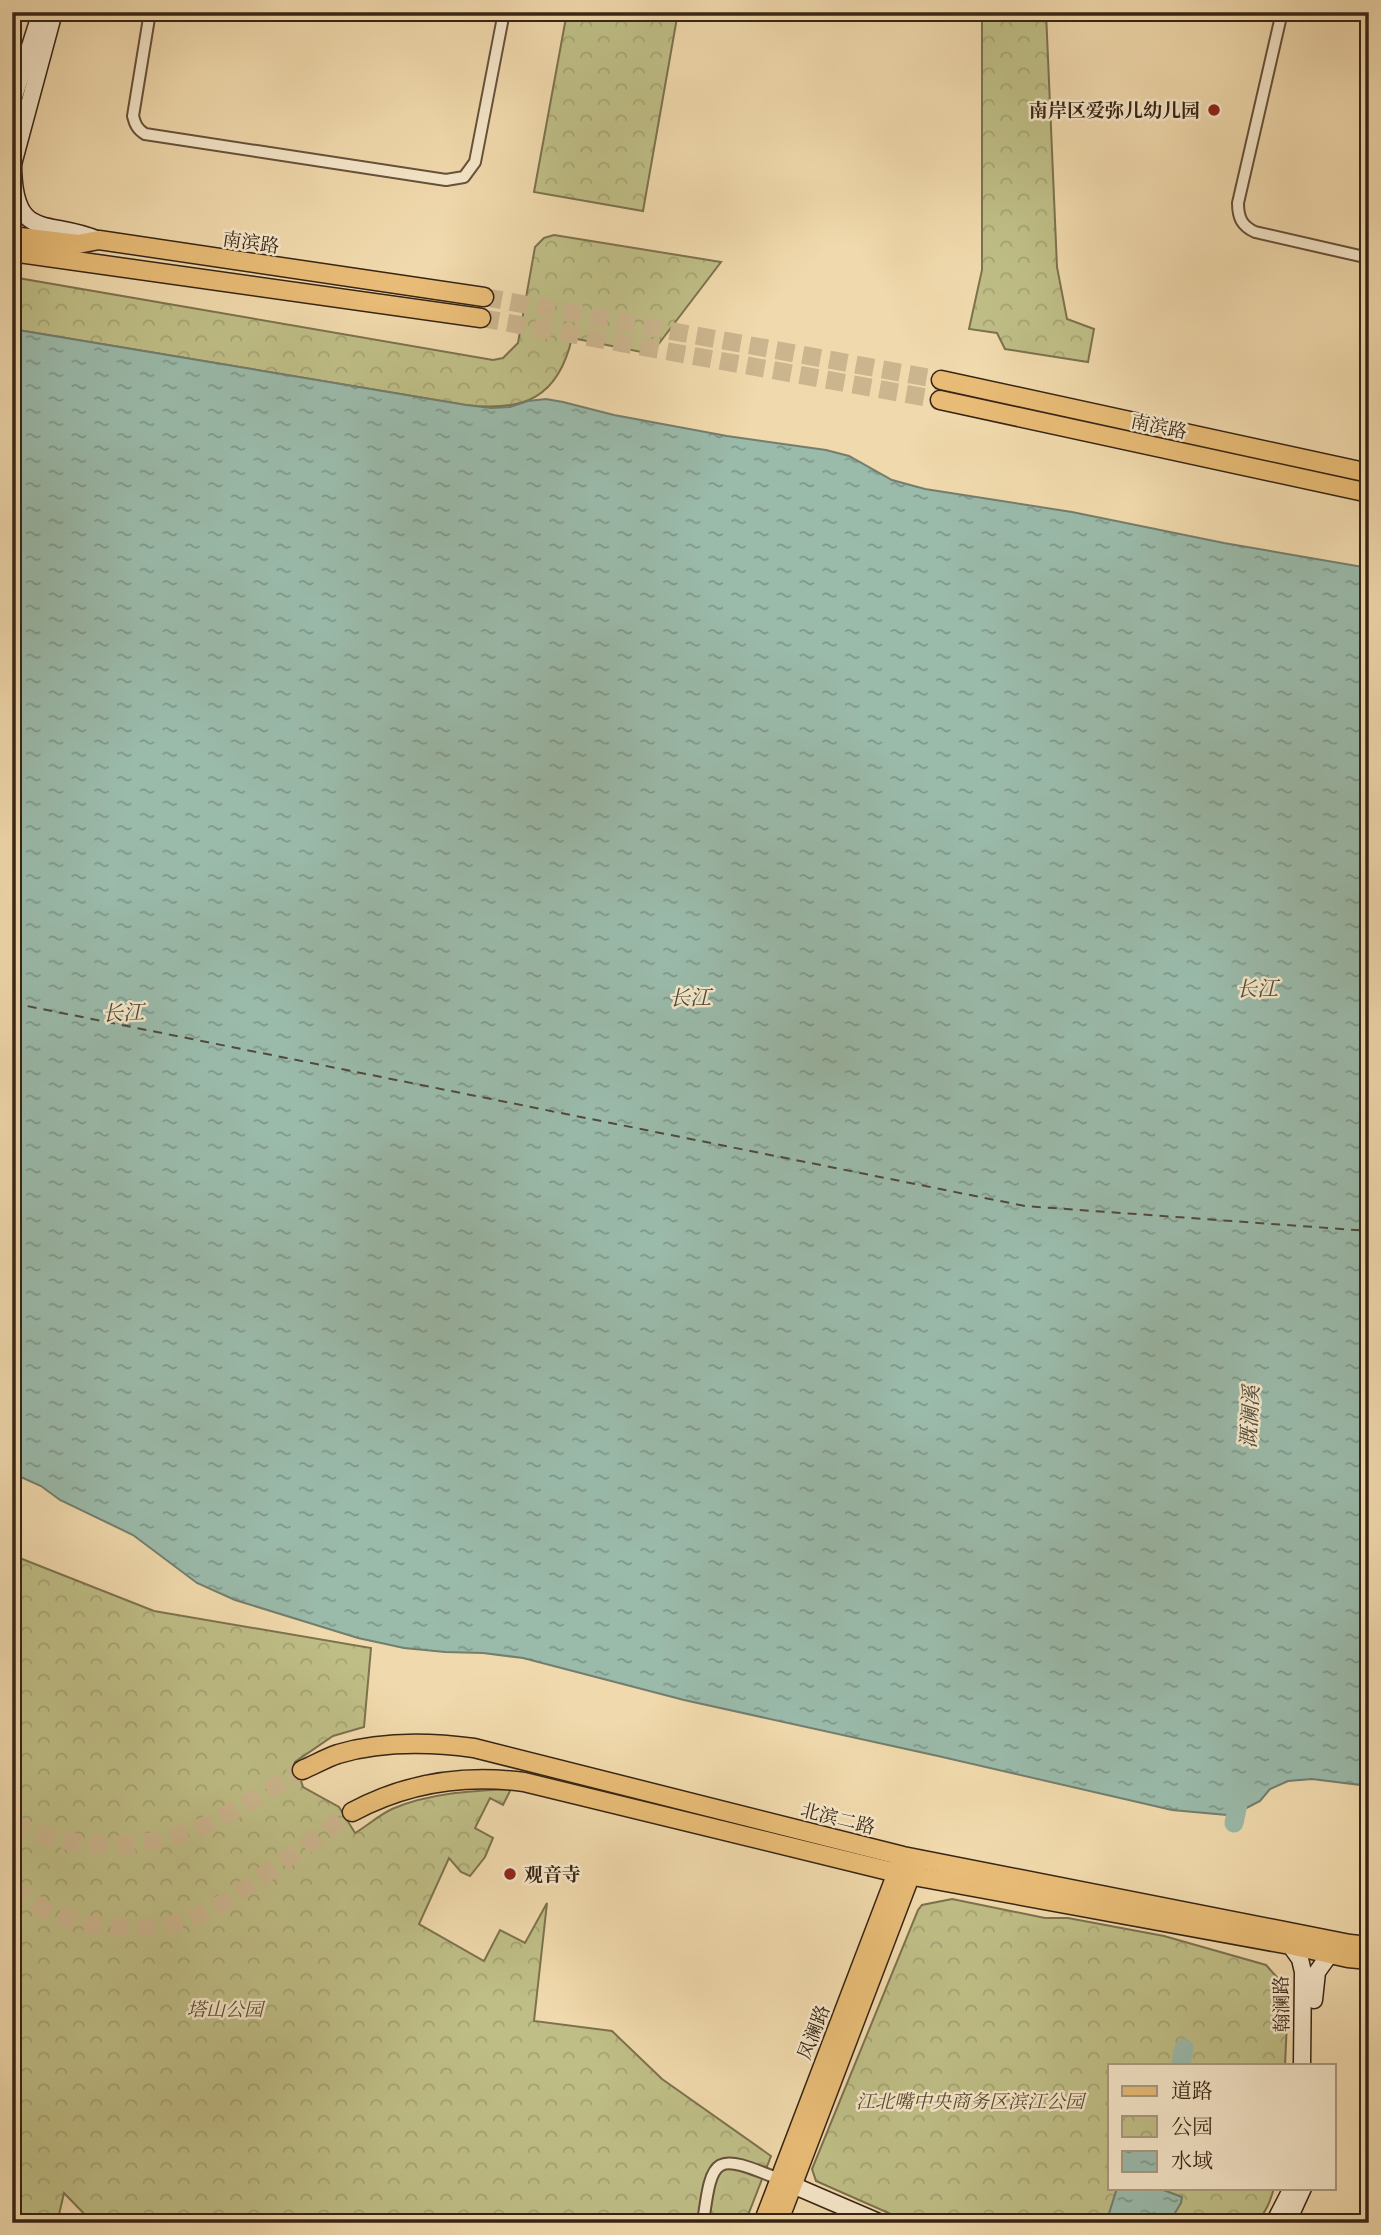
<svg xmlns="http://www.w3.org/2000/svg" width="1381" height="2235" viewBox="0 0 1381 2235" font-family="'IM FELL English','Noto Serif SC',serif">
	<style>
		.park { fill: url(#park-crowns); stroke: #7c724e; stroke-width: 2 }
		.water { fill: url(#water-ripples); stroke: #737e6e; stroke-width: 2 }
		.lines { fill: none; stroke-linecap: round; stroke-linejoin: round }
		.river { stroke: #9abaaa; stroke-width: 19 }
		.ferry { stroke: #504a3a; stroke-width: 2; stroke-dasharray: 9 7; stroke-linecap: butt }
		.primary-tunnel { stroke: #cbb58e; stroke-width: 18; stroke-dasharray: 18 9; stroke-linecap: butt }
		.street-casing { stroke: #66523b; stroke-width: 14 }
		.secondary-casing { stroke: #382515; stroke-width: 19 }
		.primary-casing { stroke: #382515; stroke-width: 21 }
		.street { stroke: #f5e6c9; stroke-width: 10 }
		.secondary { stroke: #f5e6c9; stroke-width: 16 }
		.primary { stroke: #e8bc76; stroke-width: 18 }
		.poi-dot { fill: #8f2418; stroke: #f5e6c9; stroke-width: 2.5 }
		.labels { text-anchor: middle; stroke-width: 5; stroke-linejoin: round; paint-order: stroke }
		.poi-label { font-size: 19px; font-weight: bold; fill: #382515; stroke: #f5e6c9; text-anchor: end }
		.street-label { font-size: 19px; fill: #382515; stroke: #f5e6c9 }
		.park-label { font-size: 19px; font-style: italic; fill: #5a4b31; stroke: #f5e6c9 }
		.water-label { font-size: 21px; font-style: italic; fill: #504a3a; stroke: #f5e6c9 }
	</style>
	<defs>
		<pattern id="park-crowns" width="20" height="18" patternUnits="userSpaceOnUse" patternTransform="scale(1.75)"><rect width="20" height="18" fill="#bfbe86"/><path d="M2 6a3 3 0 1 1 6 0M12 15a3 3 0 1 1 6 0" fill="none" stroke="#a5a373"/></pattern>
		<pattern id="water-ripples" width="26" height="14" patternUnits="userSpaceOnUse" patternTransform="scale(1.75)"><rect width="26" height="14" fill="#9abaaa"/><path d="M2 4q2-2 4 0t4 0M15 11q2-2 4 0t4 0" fill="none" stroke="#7f9789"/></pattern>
	</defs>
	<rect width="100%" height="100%" fill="#f0d9ac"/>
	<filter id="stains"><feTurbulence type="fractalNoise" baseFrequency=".00286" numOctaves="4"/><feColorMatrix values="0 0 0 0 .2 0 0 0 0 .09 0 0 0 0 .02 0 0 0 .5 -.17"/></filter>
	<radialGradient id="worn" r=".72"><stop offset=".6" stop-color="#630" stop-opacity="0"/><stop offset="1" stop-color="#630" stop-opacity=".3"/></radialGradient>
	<g class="park">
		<path d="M 567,12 L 678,12 L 643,211 L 534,192 Z"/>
		<path d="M 982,12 L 1046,12 L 1057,267 L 1067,319 L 1094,329 L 1088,362 L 1005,349 L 997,333 L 969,329 L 982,270 Z"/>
		<path d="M 554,235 L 721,262 L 651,354 L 572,338 C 558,398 524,412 466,405 L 12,329 L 12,277 L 493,360 L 503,358 L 518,343 L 535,247 L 544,238 Z"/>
		<path d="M 12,1555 L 154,1611 L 371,1648 L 364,1727 L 333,1736 L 295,1762 L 303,1787 L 339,1807 L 355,1833 C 367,1826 379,1815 392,1809 C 429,1793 471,1791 511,1789 L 503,1805 L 490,1798 L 475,1828 L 493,1838 L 485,1857 L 470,1876 L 461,1872 L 449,1858 L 419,1924 L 484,1961 L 500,1930 L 525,1943 L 547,1903 L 534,2021 L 612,2031 L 662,2079 L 771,2156 L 745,2223 L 93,2223 L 64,2193 L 57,2223 L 17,2223 L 12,2209 Z"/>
		<path d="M 952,1899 L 1045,1918 L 1068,1918 L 1164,1936 L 1266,1965 L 1284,1985 L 1288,2001 L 1285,2065 L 1110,2065 L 1110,2188 L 1274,2188 C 1270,2202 1266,2213 1255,2223 L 911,2223 L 816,2181 L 812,2169 L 918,1910 L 922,1905 Z"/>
	</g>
	<g class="water">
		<path d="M 12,329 L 466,405 L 491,408 L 510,407 L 528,401 L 546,399 L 563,402 L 614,415 L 727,436 L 826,450 L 849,456 L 892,480 L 925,489 L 1072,512 L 1224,543 L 1369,568 L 1369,1786 L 1312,1779 L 1288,1781 L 1270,1789 L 1260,1801 L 1237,1813 L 1227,1815 L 1172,1810 L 938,1756 L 684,1700 L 523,1658 L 483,1653 L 445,1652 L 404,1648 L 358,1638 L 235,1600 L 197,1583 L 133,1535 L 60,1500 L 41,1486 L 12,1473 Z"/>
		<path d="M 1117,2188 L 1158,2188 L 1182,2197 L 1181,2203 L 1169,2223 L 1106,2223 Z"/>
	</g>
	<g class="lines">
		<g class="river">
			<path d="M 1234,1823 L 1241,1790"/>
			<path d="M 1181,2065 L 1184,2048"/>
		</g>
		<path class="ferry" d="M 12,1003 L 1025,1206 L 1369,1231"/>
		<g class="primary-tunnel">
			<path d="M 484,297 L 941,380"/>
			<path d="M 481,318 L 940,400"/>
			<path d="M 12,1823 C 74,1853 152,1852 214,1821 C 244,1806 273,1787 302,1770"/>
			<path d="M 12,1888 L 42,1908 L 83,1924 L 137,1929 L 185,1922 L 229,1900 L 352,1812"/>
		</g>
		<defs>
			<g id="street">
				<path d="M 150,12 L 133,116 C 135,124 137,129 145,134 L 446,180 L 464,177 L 475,162 L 504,12"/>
				<path d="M 1282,12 L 1238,203 C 1238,218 1242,226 1255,232 L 1369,258"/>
				<path d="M 703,2223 C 712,2154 715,2153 779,2179"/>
			</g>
			<g id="secondary">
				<path d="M 12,103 L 41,12"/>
				<path d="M 13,165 C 14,243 48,218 99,240"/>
				<path d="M 12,168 L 54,12"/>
				<path d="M 1290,1945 L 1300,1959 L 1303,1972 L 1302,2065"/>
				<path d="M 1314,2000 L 1317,1972 L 1330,1954"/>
				<path d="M 783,2181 L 881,2223"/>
				<path d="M 1274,2223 L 1292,2188"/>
				<path d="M 1287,2223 L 1303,2188"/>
			</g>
			<g id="primary">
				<path d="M 12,236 L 78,244 L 99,240 L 484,297"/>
				<path d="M 12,252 L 481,318"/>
				<path d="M 941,380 L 1369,473"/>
				<path d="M 940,400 L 1369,493"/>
				<path d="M 302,1770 C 314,1765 326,1758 338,1754 C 382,1741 429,1742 474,1748 L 903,1856 L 1350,1944 L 1369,1946"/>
				<path d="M 352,1812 C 406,1783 464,1774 524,1782 L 897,1873 L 1290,1945 L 1348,1958 L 1369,1960"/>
				<path d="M 763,2223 L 901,1862"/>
				<path d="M 778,2223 L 914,1866"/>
			</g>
		</defs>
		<use href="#street" class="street-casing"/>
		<use href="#secondary" class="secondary-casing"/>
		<use href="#primary" class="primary-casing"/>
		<use href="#street" class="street"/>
		<use href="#secondary" class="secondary"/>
		<use href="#primary" class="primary"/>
	</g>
	<g class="poi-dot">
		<circle cx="1214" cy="110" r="7"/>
		<circle cx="510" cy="1874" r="7"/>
	</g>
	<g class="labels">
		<g class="poi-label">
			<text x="1200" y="117">南岸区爱弥儿幼儿园</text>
			<text x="524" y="1881" text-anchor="start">观音寺</text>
		</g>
		<g class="street-label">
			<text transform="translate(251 242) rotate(8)" y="7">南滨路</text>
			<text transform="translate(1159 426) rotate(12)" y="7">南滨路</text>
			<text transform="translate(838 1818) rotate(14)" y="7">北滨二路</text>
			<text transform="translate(1281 2004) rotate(-91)" y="7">翰澜路</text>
			<text transform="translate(813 2032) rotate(-69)" y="7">凤澜路</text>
		</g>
		<g class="park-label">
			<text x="225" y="2016">塔山公园</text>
			<text x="970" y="2108">江北嘴中央商务区滨江公园</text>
		</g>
		<g class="water-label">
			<text transform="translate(1257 989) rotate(-1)" y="7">长江</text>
			<text transform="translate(690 998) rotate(-1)" y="7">长江</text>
			<text transform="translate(123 1013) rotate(-2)" y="7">长江</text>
			<text transform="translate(1250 1417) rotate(-87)" y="7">溉澜溪</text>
		</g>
	</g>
	<rect width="1381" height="2235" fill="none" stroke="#f0d9ac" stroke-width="42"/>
	<rect x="14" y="14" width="1353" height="2207" fill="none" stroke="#382515" stroke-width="3.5"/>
	<rect x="21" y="21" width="1339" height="2193" fill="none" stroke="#382515" stroke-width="2"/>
	<rect x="1108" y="2064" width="228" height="126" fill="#f5e6c9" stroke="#a99981" stroke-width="2"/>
	<rect x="1122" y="2086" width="35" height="10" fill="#e8bc76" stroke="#a99981" stroke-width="2"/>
	<text x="1171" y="2098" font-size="21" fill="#382515">道路</text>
	<rect x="1122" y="2116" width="35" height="21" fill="url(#park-crowns)" stroke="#a99981" stroke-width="2"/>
	<text x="1171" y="2134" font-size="21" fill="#382515">公园</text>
	<rect x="1122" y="2151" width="35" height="21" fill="url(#water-ripples)" stroke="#a99981" stroke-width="2"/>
	<text x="1171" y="2168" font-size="21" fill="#382515">水域</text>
	<rect width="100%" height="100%" filter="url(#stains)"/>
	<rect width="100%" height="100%" fill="url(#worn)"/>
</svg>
